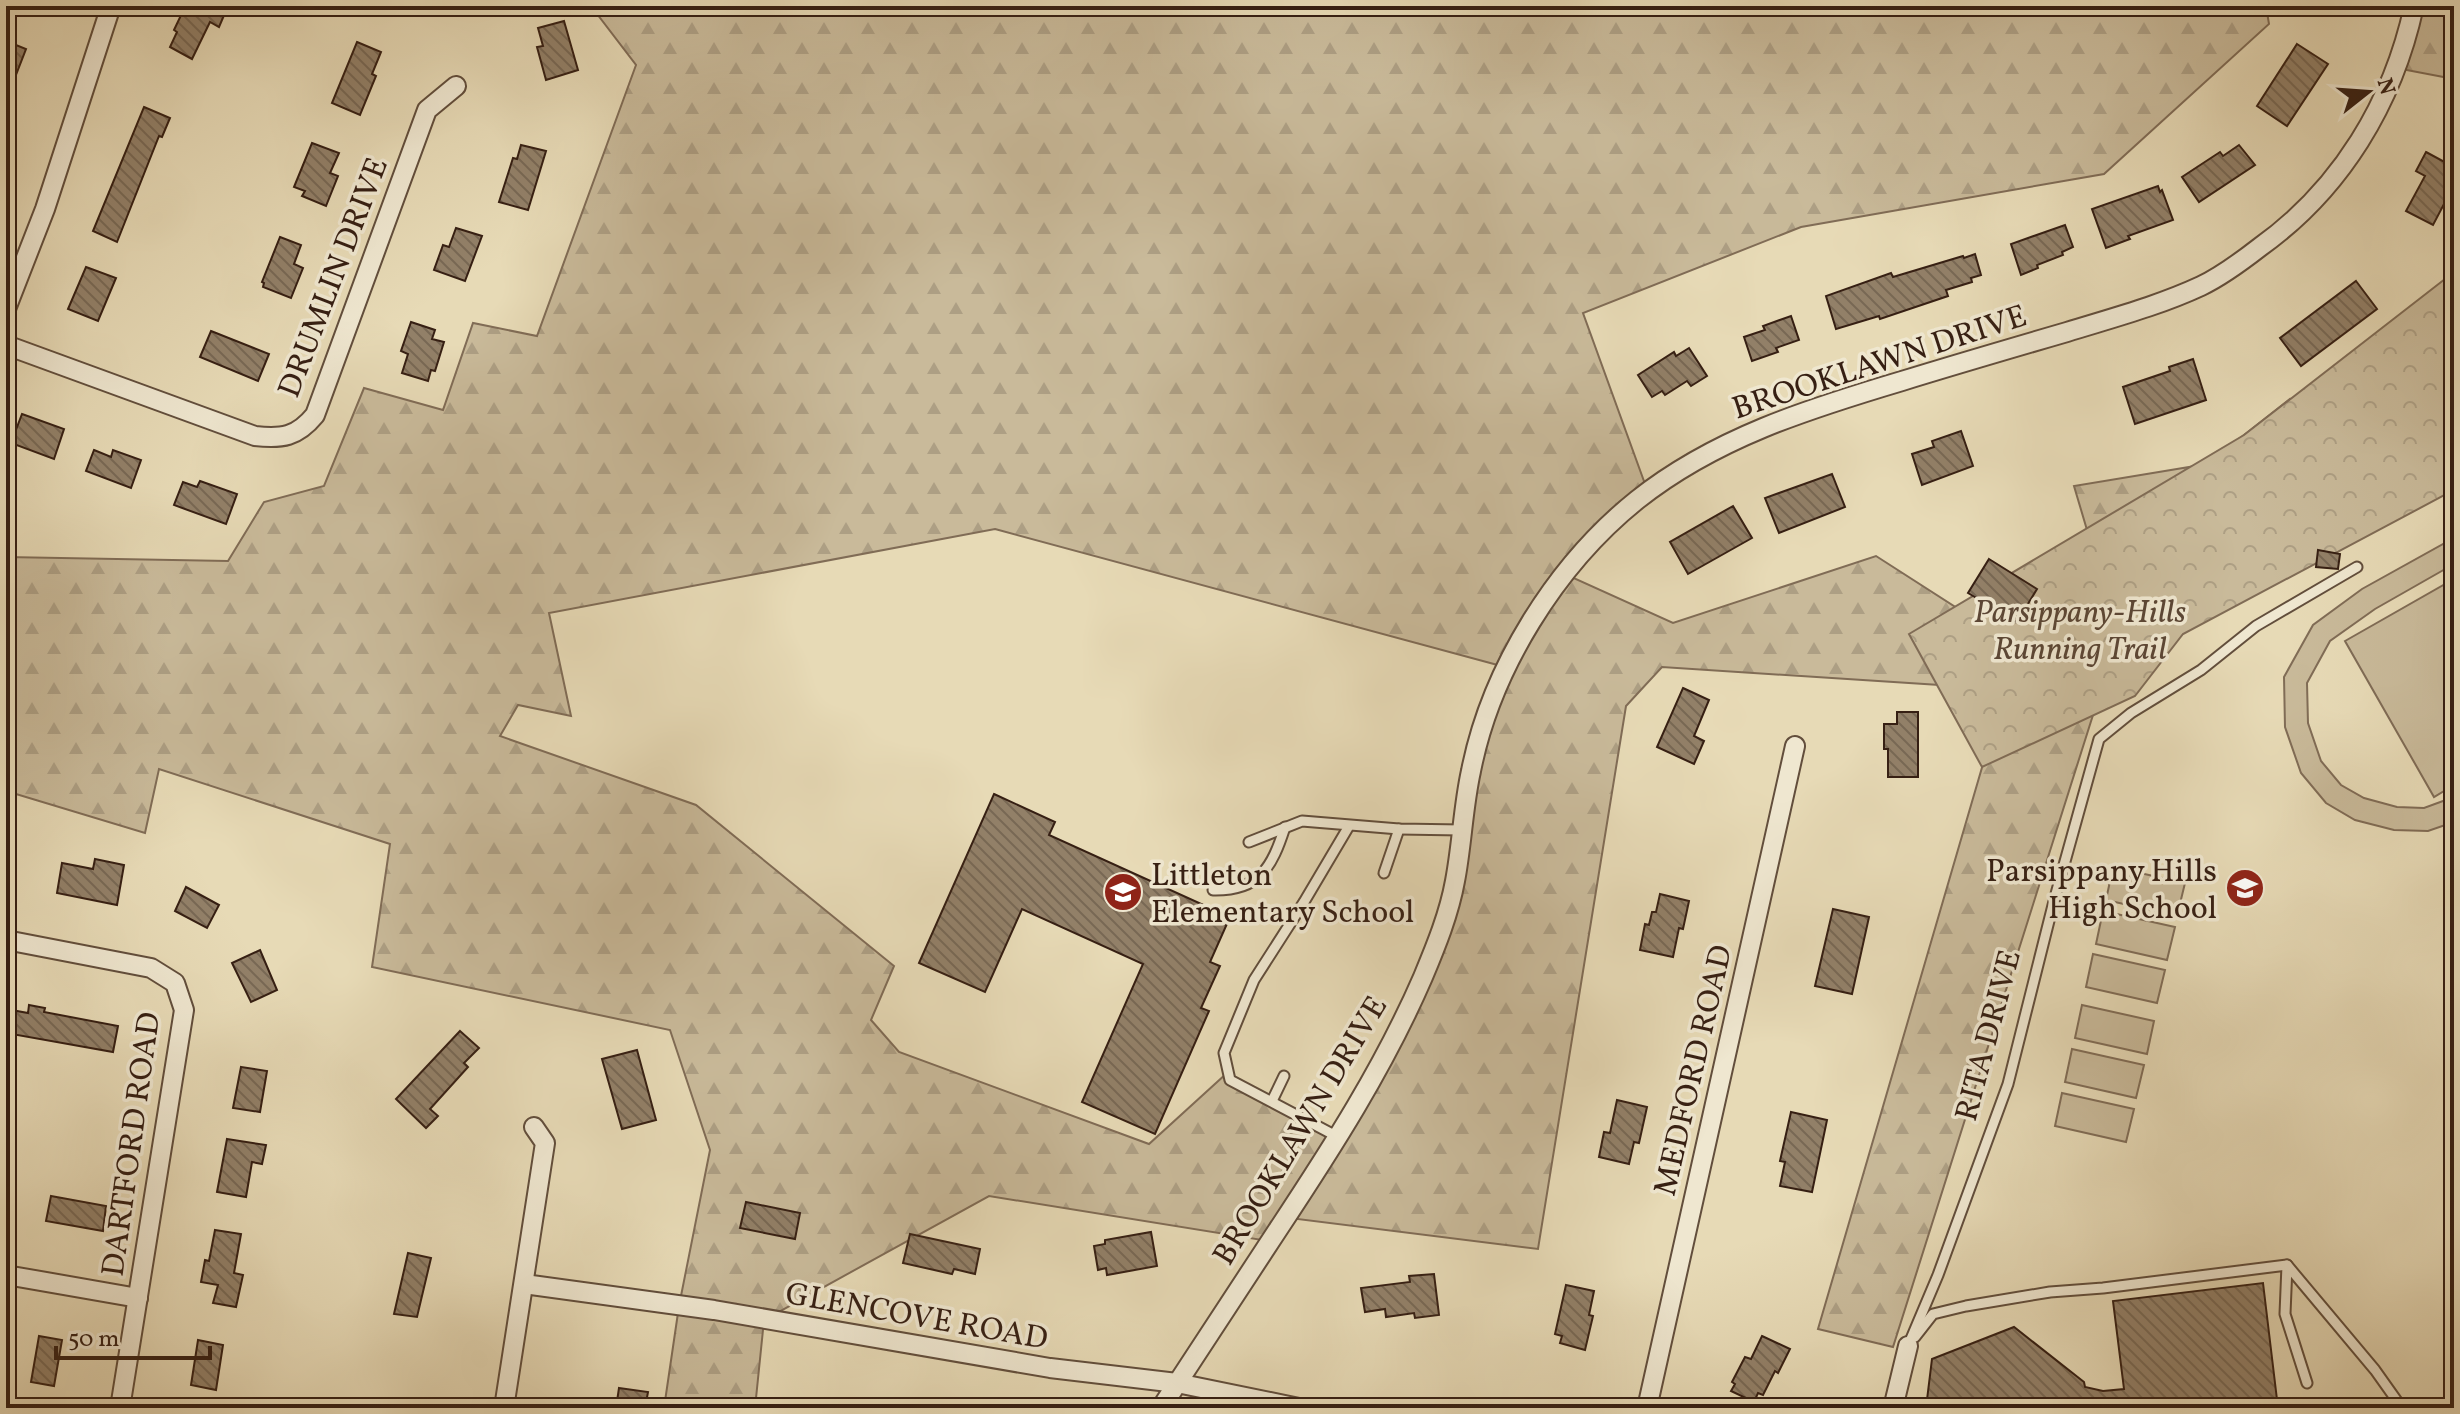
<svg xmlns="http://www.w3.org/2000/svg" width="2460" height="1414" viewBox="0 0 2460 1414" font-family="Vollkorn,serif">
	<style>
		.forest { fill: url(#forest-firs); stroke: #806c56; stroke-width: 2; fill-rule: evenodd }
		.park { fill: url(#park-crowns); stroke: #806c56; stroke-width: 2 }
		.pitch { fill: #c9ba9a; stroke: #806c56; stroke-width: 2 }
		.building { fill: url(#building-back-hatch); stroke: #361f13; stroke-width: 2 }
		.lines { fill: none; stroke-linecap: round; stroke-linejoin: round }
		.service-casing { stroke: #624e3c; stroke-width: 13 }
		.minor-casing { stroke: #624e3c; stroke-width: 22 }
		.service { stroke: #efe7d0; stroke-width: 9 }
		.minor { stroke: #efe7d0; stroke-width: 18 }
		.labels { text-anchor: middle; stroke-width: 7; stroke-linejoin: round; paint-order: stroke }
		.street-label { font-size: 32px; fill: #361f13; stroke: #efe7d0 }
		.park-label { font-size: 32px; font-style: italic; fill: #5b4635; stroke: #efe7d0 }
		.poi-label { font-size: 32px; fill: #361f13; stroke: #efe7d0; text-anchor: end }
	</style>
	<defs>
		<pattern id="forest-firs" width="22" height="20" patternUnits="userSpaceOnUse" patternTransform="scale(2)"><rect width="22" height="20" fill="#c9ba9a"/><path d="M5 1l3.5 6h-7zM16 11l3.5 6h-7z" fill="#ad9f84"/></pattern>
		<pattern id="park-crowns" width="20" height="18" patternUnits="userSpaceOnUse" patternTransform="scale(2)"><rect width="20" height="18" fill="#c9ba9a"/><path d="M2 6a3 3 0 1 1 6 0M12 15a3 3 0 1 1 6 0" fill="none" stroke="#ad9f84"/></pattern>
		<pattern id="building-back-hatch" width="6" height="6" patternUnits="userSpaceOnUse" patternTransform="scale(2)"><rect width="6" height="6" fill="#928068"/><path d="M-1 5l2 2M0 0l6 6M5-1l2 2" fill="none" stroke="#786854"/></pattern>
	</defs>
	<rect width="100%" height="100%" fill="#e7dab6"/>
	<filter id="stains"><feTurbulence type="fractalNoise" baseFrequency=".0025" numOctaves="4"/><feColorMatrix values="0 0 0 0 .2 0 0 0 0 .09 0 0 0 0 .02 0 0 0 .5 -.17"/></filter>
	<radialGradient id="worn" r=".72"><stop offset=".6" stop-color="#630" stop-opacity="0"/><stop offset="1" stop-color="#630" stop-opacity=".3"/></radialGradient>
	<g class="forest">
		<path d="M 591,6 L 2266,6 L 2269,24 L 2104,174 L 1801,227 L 1583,313 L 1649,495 L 1569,576 L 1673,623 L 1876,556 L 2052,669 L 2108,601 L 2074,486 L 2207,464 L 2290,399 L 2331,452 L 2118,636 L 1893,1347 L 1818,1329 L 1995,723 L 1955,686 L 1662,667 L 1626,706 L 1538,1249 L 1282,1217 L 1268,1241 L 989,1196 L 764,1320 L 755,1408 L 664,1408 L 679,1306 L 710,1150 L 670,1030 L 372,967 L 390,844 L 159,769 L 145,833 L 6,791 L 6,557 L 228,561 L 264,502 L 324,486 L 364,388 L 443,410 L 473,323 L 537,336 L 636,65 ZM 995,529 L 1505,667 L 1426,980 L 1335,1133 L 1227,1073 L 1149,1144 L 899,1052 L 871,1020 L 894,966 L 696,805 L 500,736 L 518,705 L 571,716 L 549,613 Z"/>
		<path d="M 2411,10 L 2454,17 L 2454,79 L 2396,68 Z"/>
	</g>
	<path class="park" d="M 2454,272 L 2454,490 L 2183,634 L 2135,696 L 1982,767 L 1909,634 L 2244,435 Z"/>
	<g class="pitch">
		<path d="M 2454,538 L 2454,564 L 2375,609 L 2330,641 L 2307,683 L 2308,723 L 2321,761 L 2341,785 L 2364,798 L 2397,807 L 2424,808 L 2454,797 L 2454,822 L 2428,831 L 2394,830 L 2355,820 L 2326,803 L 2301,773 L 2285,727 L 2284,677 L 2313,625 L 2362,589 Z"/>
		<path d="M 2454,579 L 2454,785 L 2434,797 L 2345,641 Z"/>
		<path d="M 2113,867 L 2185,883 L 2177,916 L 2106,900 Z"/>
		<path d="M 2103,911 L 2175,927 L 2167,960 L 2096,944 Z"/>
		<path d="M 2093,954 L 2165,970 L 2157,1003 L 2086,987 Z"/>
		<path d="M 2082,1005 L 2154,1021 L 2147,1054 L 2075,1038 Z"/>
		<path d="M 2072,1049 L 2144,1065 L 2136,1098 L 2065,1082 Z"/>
		<path d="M 2062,1093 L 2134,1109 L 2126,1142 L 2055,1126 Z"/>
	</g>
	<g class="building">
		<path d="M 177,6 L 228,6 L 219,27 L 210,22 L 192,59 L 170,47 L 177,32 L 174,30 L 184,9 Z"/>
		<path d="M 564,21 L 578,70 L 546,80 L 537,47 L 543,46 L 538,28 Z"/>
		<path d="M 6,41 L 26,49 L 7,98 L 6,98 Z"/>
		<path d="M 357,42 L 381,52 L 372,74 L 376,76 L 360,115 L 332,103 Z"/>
		<path d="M 2297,44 L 2328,64 L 2287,126 L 2257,106 Z"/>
		<path d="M 144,107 L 170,118 L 162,137 L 159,136 L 117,242 L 93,231 Z"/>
		<path d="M 312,143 L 339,153 L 330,173 L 338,176 L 326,206 L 302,196 L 305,191 L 294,187 Z"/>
		<path d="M 521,145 L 546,151 L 528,210 L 499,202 L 513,158 L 517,159 Z"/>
		<path d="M 2239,145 L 2255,165 L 2199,202 L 2182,177 L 2220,152 L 2223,156 Z"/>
		<path d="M 2426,152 L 2454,167 L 2454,185 L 2433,225 L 2406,211 L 2425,176 L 2416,171 Z"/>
		<path d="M 2158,186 L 2160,192 L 2162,190 L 2173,220 L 2128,236 L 2130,239 L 2106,248 L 2092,209 Z"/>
		<path d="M 2065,225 L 2073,247 L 2062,252 L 2063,255 L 2037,265 L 2038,268 L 2021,275 L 2011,244 Z"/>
		<path d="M 456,228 L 482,236 L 465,281 L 434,270 L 443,245 L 449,247 Z"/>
		<path d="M 280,237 L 301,245 L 294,264 L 303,268 L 291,298 L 263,287 L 264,283 L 262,282 Z"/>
		<path d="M 1975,254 L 1981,275 L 1971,278 L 1972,282 L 1946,290 L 1948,296 L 1880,319 L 1879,316 L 1836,329 L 1826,296 L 1891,273 L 1893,277 L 1963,256 L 1964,258 Z"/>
		<path d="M 86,267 L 116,278 L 98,321 L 68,309 Z"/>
		<path d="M 2356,281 L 2377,309 L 2301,366 L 2280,338 Z"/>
		<path d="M 1791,316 L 1799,340 L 1776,348 L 1778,352 L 1752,361 L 1744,337 L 1765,330 L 1763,326 Z"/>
		<path d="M 411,322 L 435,330 L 432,339 L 444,342 L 435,371 L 431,370 L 428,381 L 402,373 L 408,354 L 401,351 Z"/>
		<path d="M 211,331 L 269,354 L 258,381 L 200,357 Z"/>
		<path d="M 1689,348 L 1707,376 L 1691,386 L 1687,381 L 1665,395 L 1662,391 L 1652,397 L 1638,375 L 1674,352 L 1676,356 Z"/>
		<path d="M 2193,359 L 2206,400 L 2135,424 L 2123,387 L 2170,371 L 2169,367 Z"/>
		<path d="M 22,414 L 64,429 L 54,459 L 11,443 Z"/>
		<path d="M 1961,431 L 1973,466 L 1922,485 L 1912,454 L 1934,447 L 1932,441 Z"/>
		<path d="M 94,450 L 111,457 L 113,450 L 141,460 L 131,488 L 86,471 Z"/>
		<path d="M 1832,474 L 1845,507 L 1779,533 L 1765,498 Z"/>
		<path d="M 200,481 L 237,494 L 226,524 L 174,505 L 183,482 L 197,487 Z"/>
		<path d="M 1733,506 L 1752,538 L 1688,574 L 1670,542 Z"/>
		<path d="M 2318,550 L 2340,554 L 2338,569 L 2316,567 Z"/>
		<path d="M 1989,559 L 2037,589 L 2017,622 L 1968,593 Z"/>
		<path d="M 1683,688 L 1709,700 L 1694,736 L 1704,741 L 1694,764 L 1657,747 Z"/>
		<path d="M 1897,712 L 1918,712 L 1918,777 L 1888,777 L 1888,749 L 1884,749 L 1884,724 L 1897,724 Z"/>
		<path d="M 994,794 L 1055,822 L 1049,835 L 1230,917 L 1210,962 L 1220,966 L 1201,1008 L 1209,1011 L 1155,1134 L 1082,1102 L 1143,964 L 1022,909 L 985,992 L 919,963 Z"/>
		<path d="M 95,859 L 124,865 L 117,905 L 57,893 L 62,863 L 93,869 Z"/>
		<path d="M 186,887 L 219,905 L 207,928 L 175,911 Z"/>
		<path d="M 1660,894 L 1689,901 L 1683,929 L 1679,928 L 1673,957 L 1640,950 L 1645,924 L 1649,925 L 1652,912 L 1656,912 Z"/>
		<path d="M 1833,909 L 1869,917 L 1852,994 L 1815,986 Z"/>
		<path d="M 260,950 L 277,990 L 251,1002 L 232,963 Z"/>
		<path d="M 29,1005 L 45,1008 L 44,1012 L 118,1026 L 113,1052 L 6,1033 L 6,1009 L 28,1013 Z"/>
		<path d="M 460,1031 L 479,1048 L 464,1063 L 468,1067 L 430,1109 L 438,1116 L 426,1128 L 396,1099 Z"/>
		<path d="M 637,1050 L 656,1120 L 622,1129 L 602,1059 Z"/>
		<path d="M 241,1067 L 267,1071 L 260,1112 L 233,1108 Z"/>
		<path d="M 1617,1100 L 1647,1107 L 1639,1143 L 1634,1142 L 1629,1164 L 1599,1157 L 1604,1132 L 1610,1133 Z"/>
		<path d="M 1791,1112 L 1827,1120 L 1812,1192 L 1780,1186 L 1785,1162 L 1780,1161 Z"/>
		<path d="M 227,1139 L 266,1145 L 262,1164 L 252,1162 L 246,1197 L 217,1192 Z"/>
		<path d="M 51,1196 L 106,1206 L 103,1231 L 46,1221 Z"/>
		<path d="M 746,1202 L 800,1213 L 795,1239 L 740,1228 Z"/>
		<path d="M 215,1230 L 241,1234 L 234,1273 L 243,1275 L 236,1307 L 213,1303 L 218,1285 L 201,1282 L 205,1260 L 209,1261 Z"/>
		<path d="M 1151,1232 L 1157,1266 L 1107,1275 L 1106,1268 L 1098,1270 L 1094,1246 L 1105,1244 L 1105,1240 Z"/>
		<path d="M 910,1234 L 980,1249 L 975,1274 L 954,1269 L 952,1274 L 903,1263 Z"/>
		<path d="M 408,1253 L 431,1258 L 417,1317 L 394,1314 Z"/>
		<path d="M 1434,1274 L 1439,1315 L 1415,1318 L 1414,1313 L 1386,1317 L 1385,1309 L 1365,1312 L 1361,1288 L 1410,1282 L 1409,1276 Z"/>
		<path d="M 2263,1283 L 2278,1408 L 1926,1408 L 1932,1359 L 2014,1327 L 2084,1382 L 2085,1387 L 2103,1391 L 2124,1389 L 2113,1301 Z"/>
		<path d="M 1566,1285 L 1594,1291 L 1589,1315 L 1593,1316 L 1585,1350 L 1560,1343 L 1562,1336 L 1555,1334 Z"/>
		<path d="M 39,1336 L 62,1340 L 54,1386 L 31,1382 Z"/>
		<path d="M 1762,1336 L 1790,1349 L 1778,1373 L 1775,1371 L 1763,1395 L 1758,1393 L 1754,1402 L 1731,1391 L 1735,1384 L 1732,1382 L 1745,1357 L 1751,1359 Z"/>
		<path d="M 198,1340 L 223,1345 L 216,1390 L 191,1385 Z"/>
		<path d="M 619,1388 L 648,1392 L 645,1408 L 616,1408 Z"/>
	</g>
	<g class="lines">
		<defs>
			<g id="service">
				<path d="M 1249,842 L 1302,821 L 1399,829 L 1462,830"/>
				<path d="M 1384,873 L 1399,829"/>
				<path d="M 1213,890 C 1260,891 1272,867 1285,827"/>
				<path d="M 1272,1101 L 1284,1076"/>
				<path d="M 1338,1137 L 1230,1080 L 1224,1053 L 1254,980 L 1304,902 L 1349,826"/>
				<path d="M 2287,1265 L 2285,1314 L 2307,1383"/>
				<path d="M 1915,1337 L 1933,1314 L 1966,1306 L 2050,1292 L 2103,1288 L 2287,1265 L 2375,1370 L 2402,1408"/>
				<path d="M 1908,1346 L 1938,1275 L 2008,1084 L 2054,901 L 2099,739 L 2131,713 L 2201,670 L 2256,626 L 2357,567"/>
			</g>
			<g id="minor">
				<path d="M 6,309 L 45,209 L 111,6"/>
				<path d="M 6,345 L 255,436 C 282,439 297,437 315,415 L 427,110 L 456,86"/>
				<path d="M 6,940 L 151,968 L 175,983 L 184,1010 L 120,1408"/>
				<path d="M 6,1275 L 138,1298"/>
				<path d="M 524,1284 L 714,1310 L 1050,1368 L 1177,1383 L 1299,1408"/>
				<path d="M 504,1408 L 545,1143 L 534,1127"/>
				<path d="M 1161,1408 C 1200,1349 1239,1290 1277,1231 C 1332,1148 1384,1067 1423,977 C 1436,946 1449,914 1455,881 C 1462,845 1463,807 1471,771 C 1491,669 1556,565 1637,500 C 1715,438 1808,409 1902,381 C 1957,364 2012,348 2067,332 C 2112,318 2158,306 2201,286 C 2222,276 2242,261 2260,247 C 2341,189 2393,103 2414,6"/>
				<path d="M 1647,1408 L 1795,746"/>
				<path d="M 1893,1408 L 1908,1346"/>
			</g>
		</defs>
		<use href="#service" class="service-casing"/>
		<use href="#minor" class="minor-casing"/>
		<use href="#service" class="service"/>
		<use href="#minor" class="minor"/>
	</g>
	<defs>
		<symbol id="school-disc" viewBox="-11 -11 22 22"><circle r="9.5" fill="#8f2418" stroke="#efe7d0"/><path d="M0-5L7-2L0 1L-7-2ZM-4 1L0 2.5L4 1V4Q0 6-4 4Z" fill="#fff"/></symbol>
	</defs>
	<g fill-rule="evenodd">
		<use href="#school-disc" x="2223" y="866" width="44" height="44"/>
		<use href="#school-disc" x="1101" y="870" width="44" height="44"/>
	</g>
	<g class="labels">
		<g class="street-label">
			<text transform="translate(332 277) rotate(-69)" y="11">DRUMLIN DRIVE</text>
			<text transform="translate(1879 361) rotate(-18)" y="11">BROOKLAWN DRIVE</text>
			<text transform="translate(1987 1035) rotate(-75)" y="11">RITA DRIVE</text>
			<text transform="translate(1692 1070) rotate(-77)" y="11">MEDFORD ROAD</text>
			<text transform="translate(1299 1130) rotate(-59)" y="11">BROOKLAWN DRIVE</text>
			<text transform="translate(130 1144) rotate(-82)" y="11">DARTFORD ROAD</text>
			<text transform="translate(917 1315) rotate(10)" y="11">GLENCOVE ROAD</text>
		</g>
		<g class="park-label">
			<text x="2080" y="622">Parsippany-Hills<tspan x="2080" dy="37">Running Trail</tspan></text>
		</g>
		<g class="poi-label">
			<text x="2217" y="881">Parsippany Hills<tspan x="2217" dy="37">High School</tspan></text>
			<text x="1151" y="885" text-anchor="start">Littleton<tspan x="1151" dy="37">Elementary School</tspan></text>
		</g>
	</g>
	<rect width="2460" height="1414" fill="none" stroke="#e7dab6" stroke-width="32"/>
	<rect x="8" y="8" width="2444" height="1398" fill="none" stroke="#361f13" stroke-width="4"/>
	<rect x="16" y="16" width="2428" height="1382" fill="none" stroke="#361f13" stroke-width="2"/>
	<g transform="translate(2368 92) rotate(73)" stroke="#efe7d0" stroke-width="6" paint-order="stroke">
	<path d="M0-6L14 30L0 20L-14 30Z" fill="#361f13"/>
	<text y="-12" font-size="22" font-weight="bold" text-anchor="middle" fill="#361f13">N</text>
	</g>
	<path d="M56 1346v12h154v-12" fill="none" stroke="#361f13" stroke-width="4"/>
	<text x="68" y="1346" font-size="24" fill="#361f13" stroke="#efe7d0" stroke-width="6" paint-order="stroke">50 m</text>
	<rect width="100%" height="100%" filter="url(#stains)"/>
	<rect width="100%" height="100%" fill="url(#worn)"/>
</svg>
